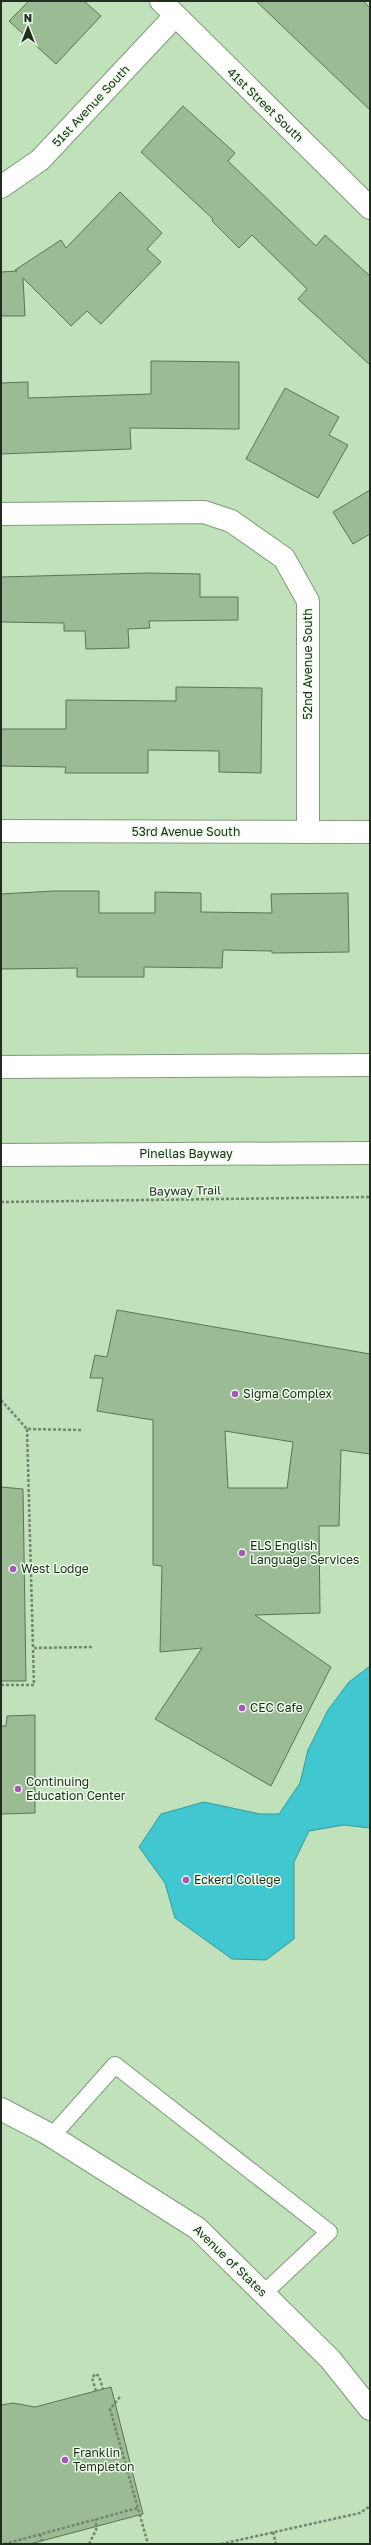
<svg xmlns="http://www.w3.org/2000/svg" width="371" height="2545" viewBox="0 0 371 2545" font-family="'Golos Text',sans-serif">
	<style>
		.water { fill: #40c7cf; stroke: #37999a }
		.building { fill: #9bbb95; stroke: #577552; fill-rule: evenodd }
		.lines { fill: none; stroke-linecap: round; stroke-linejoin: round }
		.service-casing { stroke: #7e9d78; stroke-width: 18 }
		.minor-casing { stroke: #7e9d78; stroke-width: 24 }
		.primary-casing { stroke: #7e9d78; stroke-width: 24 }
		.path { stroke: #70876c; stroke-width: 2.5; stroke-dasharray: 3 2; stroke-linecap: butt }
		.service { stroke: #fff; stroke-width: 16 }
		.minor { stroke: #fff; stroke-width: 22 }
		.primary { stroke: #fff; stroke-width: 22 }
		.poi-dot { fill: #ad53bf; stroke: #ecfde9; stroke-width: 1.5 }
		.labels { text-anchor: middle; stroke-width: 3; stroke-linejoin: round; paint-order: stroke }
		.street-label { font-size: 12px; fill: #212d1e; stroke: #ecfde9 }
		.poi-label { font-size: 12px; fill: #212d1e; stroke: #ecfde9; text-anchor: start }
	</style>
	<rect width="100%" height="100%" fill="#c0e1ba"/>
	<path class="water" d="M 370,1666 L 370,1828 L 344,1825 L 309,1831 L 294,1862 L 294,1939 L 266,1960 L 232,1959 L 175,1918 L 165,1883 L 139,1847 L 161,1814 L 204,1802 L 260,1814 L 279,1814 L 300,1783 L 308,1750 L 328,1710 L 349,1682 Z"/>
	<g class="building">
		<path d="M 29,1 L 84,1 L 101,16 L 56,64 L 9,21 Z"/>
		<path d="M 256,1 L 363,1 L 370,8 L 370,110 Z"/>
		<path d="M 183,106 L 235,153 L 228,161 L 316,246 L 325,235 L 370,276 L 370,365 L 298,299 L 307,289 L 252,235 L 239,248 L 212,221 L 213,219 L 141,152 Z"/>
		<path d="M 120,192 L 162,233 L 147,249 L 161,262 L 101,324 L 87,311 L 71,326 L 23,278 L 25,316 L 1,316 L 1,272 L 17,271 L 15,270 L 61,240 L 66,248 Z"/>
		<path d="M 151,361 L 239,362 L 239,429 L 130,428 L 131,449 L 1,454 L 1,383 L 28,382 L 28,398 L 151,394 Z"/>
		<path d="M 285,388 L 339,417 L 329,435 L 348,445 L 318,498 L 246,459 Z"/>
		<path d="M 370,490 L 370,534 L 353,544 L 333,512 Z"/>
		<path d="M 148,573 L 200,574 L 200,597 L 238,597 L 238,620 L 149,621 L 150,628 L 128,629 L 129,648 L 86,649 L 85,631 L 64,631 L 64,623 L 1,622 L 1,577 Z"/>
		<path d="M 176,687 L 262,688 L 261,773 L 219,772 L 219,751 L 148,750 L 148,773 L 65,773 L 66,767 L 1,766 L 1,729 L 66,729 L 66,700 L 176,701 Z"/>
		<path d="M 54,891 L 99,891 L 99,913 L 155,913 L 155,892 L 201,893 L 201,912 L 272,913 L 271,894 L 348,893 L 349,952 L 272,953 L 272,951 L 223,950 L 222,968 L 144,967 L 144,977 L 77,977 L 77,968 L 1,969 L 1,894 Z"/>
		<path d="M 117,1310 L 370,1354 L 370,1454 L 341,1450 L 339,1526 L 319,1526 L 320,1613 L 255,1615 L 331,1667 L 271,1786 L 155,1719 L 202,1648 L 160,1652 L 162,1566 L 153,1565 L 153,1420 L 97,1411 L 103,1378 L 90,1378 L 95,1355 L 107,1357 ZM 225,1431 L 293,1442 L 287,1488 L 228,1488 Z"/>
		<path d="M 1,1487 L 23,1489 L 26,1681 L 1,1681 Z"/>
		<path d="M 35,1715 L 35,1813 L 1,1814 L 1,1726 L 6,1726 L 7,1716 Z"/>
		<path d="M 111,2387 L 143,2514 L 30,2544 L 1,2544 L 1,2405 L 13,2403 L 35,2407 Z"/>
	</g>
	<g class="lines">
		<defs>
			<path id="service" d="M 52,2136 L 115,2065 L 329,2232 L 264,2293"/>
			<g id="minor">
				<path d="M 161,1 L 370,208"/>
				<path d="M 1,187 L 40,160 L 175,16"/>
				<path d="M 1,514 L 204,512 L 231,521 L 284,558 L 308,601 L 308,832"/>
				<path d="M 1,831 L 370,832"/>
				<path d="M 1,2109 L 45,2132 L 197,2228 L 330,2359 L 370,2409"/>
			</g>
			<g id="primary">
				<path d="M 1,1067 L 370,1065"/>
				<path d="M 1,1155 L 370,1153"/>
			</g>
		</defs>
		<use href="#service" class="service-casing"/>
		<use href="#minor" class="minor-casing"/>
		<use href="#primary" class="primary-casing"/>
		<g class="path">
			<path d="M 1,1202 L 370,1197"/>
			<path d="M 1,1400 L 27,1429 L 82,1430"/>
			<path d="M 27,1429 L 33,1648 L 93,1647"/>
			<path d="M 1,1685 L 34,1685 L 33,1648"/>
			<path d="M 96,2391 L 92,2378 L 95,2374 L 99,2376 L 103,2389"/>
			<path d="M 120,2397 L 110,2409 L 148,2544"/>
			<path d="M 273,2532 L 276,2544"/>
			<path d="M 40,2534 L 43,2544"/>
			<path d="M 4,2544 L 138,2508"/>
			<path d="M 89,2544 L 96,2530 L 96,2519"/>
			<path d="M 221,2544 L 360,2513 L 370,2506"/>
		</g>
		<use href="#service" class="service"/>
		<use href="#minor" class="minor"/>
		<use href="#primary" class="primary"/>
	</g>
	<g class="poi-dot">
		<circle cx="235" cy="1394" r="4"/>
		<circle cx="242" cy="1553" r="4"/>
		<circle cx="13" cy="1569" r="4"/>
		<circle cx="242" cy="1708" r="4"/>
		<circle cx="18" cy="1789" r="4"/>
		<circle cx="186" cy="1880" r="4"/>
		<circle cx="65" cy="2460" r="4"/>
	</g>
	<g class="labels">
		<g class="street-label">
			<text transform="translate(265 105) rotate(44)" y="4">41st Street South</text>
			<text transform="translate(91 106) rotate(-47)" y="4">51st Avenue South</text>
			<text transform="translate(308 664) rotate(-90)" y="4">52nd Avenue South</text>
			<text x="186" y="836">53rd Avenue South</text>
			<text x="186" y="1158">Pinellas Bayway</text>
			<text transform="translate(185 1191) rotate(-1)" y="4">Bayway Trail</text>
			<text transform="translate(230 2261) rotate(44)" y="4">Avenue of States</text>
		</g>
		<g class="poi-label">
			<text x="243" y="1398">Sigma Complex</text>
			<text x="250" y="1550">ELS English<tspan x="250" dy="14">Language Services</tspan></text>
			<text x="21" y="1573">West Lodge</text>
			<text x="250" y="1712">CEC Cafe</text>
			<text x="26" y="1786">Continuing<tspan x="26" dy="14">Education Center</tspan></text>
			<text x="194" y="1884">Eckerd College</text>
			<text x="73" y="2457">Franklin<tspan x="73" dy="14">Templeton</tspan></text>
		</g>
	</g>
	<rect width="371" height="2545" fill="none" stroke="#212d1e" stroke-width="4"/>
	<g transform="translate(28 28)" stroke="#ecfde9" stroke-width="3" paint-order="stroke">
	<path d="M0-3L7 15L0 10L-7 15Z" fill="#212d1e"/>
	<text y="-6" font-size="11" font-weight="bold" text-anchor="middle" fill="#212d1e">N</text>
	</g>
</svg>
